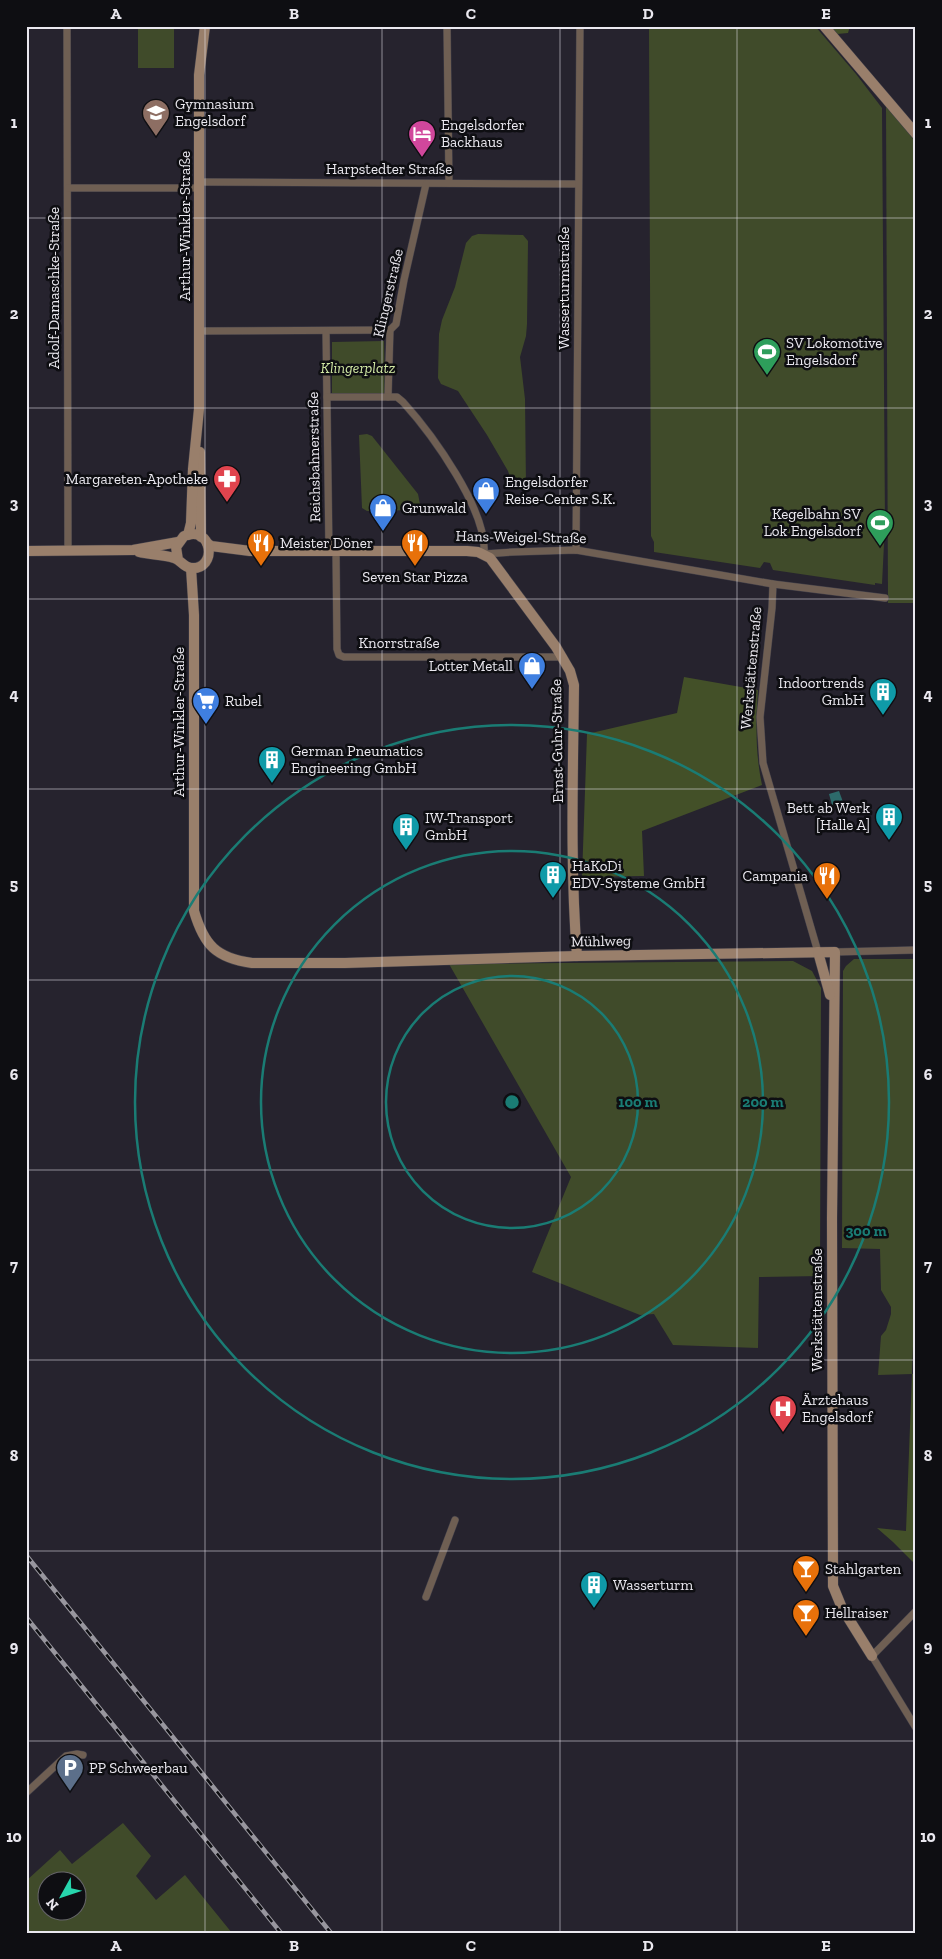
<svg xmlns="http://www.w3.org/2000/svg" width="942" height="1959" viewBox="0 0 942 1959" font-family="'Zilla Slab',serif">
	<style>
		.green { fill: #404b2a; fill-rule: evenodd }
		.forest { fill: #435028 }
		.water { fill: #2d6b6b }
		.lines { fill: none; stroke-linecap: round; stroke-linejoin: round }
		.street-casing { stroke: #413f49; stroke-width: 8 }
		.secondary-casing { stroke: #413f49; stroke-width: 11 }
		.street { stroke: #6f5f53; stroke-width: 7 }
		.secondary { stroke: #997f6b; stroke-width: 10 }
		.rail-casing { stroke: #98969e; stroke-width: 4.5 }
		.rail { stroke: #0e0e12; stroke-width: 2.5; stroke-dasharray: 8; stroke-linecap: butt }
		.grid { fill: none; stroke: #eae8ef; stroke-width: 1; stroke-opacity: 0.55 }
		.ring { fill: none; stroke: #1a7c74; stroke-width: 2.5 }
		.labels { text-anchor: middle; stroke-width: 5; stroke-linejoin: round; paint-order: stroke }
		.poi-label { font-size: 15px; fill: #eae8ef; stroke: #0e0e12; text-anchor: start }
		.street-label { font-size: 15px; fill: #eae8ef; stroke: #0e0e12 }
		.park-label { font-size: 15px; font-style: italic; fill: #d0e7a3; stroke: #0e0e12 }
		.centre { fill: #1a7c74; stroke: #0e0e12; stroke-width: 2.5 }
		.ring-label { font-size: 15px; text-anchor: middle; font-weight: bold; fill: #1a7c74; stroke: #0e0e12; stroke-width: 5; stroke-linejoin: round; paint-order: stroke }
		.neatline { fill: none; stroke: #eae8ef; stroke-width: 2 }
		.grid-label { font-size: 16px; text-anchor: middle; font-weight: bold; fill: #eae8ef }
	</style>
	<rect width="100%" height="100%" fill="#26232e"/>
	<g class="green">
		<rect x="138" y="26" width="36" height="42"/>
		<path d="M 649,26 L 815,26 L 856,74 L 882,108 L 885,524 L 882,584 L 875,583 L 875,585 L 773,570 L 770,563 L 764,562 L 760,568 L 654,552 L 654,542 L 651,536 Z"/>
		<path d="M 886,105 L 912,137 L 916,145 L 916,603 L 888,603 Z"/>
		<path d="M 478,234 L 523,235 L 528,241 L 527,324 L 526,336 L 520,357 L 525,399 L 526,486 L 523,490 L 519,490 L 512,483 L 508,471 L 487,435 L 458,391 L 441,384 L 438,378 L 439,334 L 442,320 L 455,287 L 466,243 L 472,236 Z"/>
		<path d="M 384,341 L 385,394 L 332,394 L 332,342 Z"/>
		<path d="M 367,434 L 372,436 L 418,494 L 420,504 L 417,510 L 367,511 L 362,508 L 359,435 Z"/>
		<path d="M 854,959 L 916,959 L 916,1263 L 912,1374 L 878,1375 L 881,1336 L 886,1330 L 891,1314 L 891,1307 L 881,1290 L 880,1249 L 842,1248 L 843,971 L 846,966 Z"/>
		<path d="M 793,961 L 812,971 L 821,988 L 820,1276 L 759,1277 L 758,1348 L 673,1345 L 654,1314 L 640,1315 L 532,1272 L 571,1177 L 449,964 Z"/>
		<path d="M 123,1823 L 151,1856 L 136,1876 L 156,1900 L 185,1875 L 232,1933 L 26,1933 L 26,1881 L 60,1850 L 72,1864 ZM 48,1882 L 78,1882 L 78,1912 L 48,1912 Z"/>
	</g>
	<g class="forest">
		<path d="M 830,26 L 850,26 L 848,33 L 837,34 Z"/>
		<path d="M 684,677 L 758,690 C 756,725 755,751 762,785 L 642,831 L 644,876 L 582,877 L 587,734 L 677,713 Z"/>
		<path d="M 916,1373 L 916,1565 L 893,1542 L 877,1528 L 906,1531 L 912,1374 Z"/>
	</g>
	<path class="water" d="M 839,791 L 843,802 L 832,805 L 829,794 Z"/>
	<g class="lines">
		<defs>
			<g id="street">
				<path d="M 67,26 L 68,551"/>
				<path d="M 447,26 L 449,183"/>
				<path d="M 200,182 L 578,184"/>
				<path d="M 426,184 L 404,280 L 396,324 L 390,330 L 388,397 L 397,397 L 403,402 C 432,434 488,511 484,554 L 513,552 L 576,550 L 773,584 L 885,598"/>
				<path d="M 68,188 L 200,188"/>
				<path d="M 200,331 L 390,330"/>
				<path d="M 326,331 L 329,552"/>
				<path d="M 327,397 L 388,397"/>
				<path d="M 576,550 L 580,26"/>
				<path d="M 336,552 L 337,649 L 339,655 L 344,657 L 563,657"/>
				<path d="M 773,584 L 772,608 L 760,717 L 763,763 L 818,952"/>
				<path d="M 835,952 L 916,950"/>
				<path d="M 426,1597 L 455,1520"/>
				<path d="M 916,1611 L 872,1656 L 916,1728"/>
				<path d="M 26,1793 L 66,1756 L 77,1754 L 83,1755"/>
			</g>
			<g id="secondary">
				<path d="M 824,26 L 916,134"/>
				<path d="M 200,452 L 201,537"/>
				<path d="M 188,535 L 191,523 L 193,469 L 199,409 L 199,75 L 205,26"/>
				<path d="M 207,543 L 211,546 L 250,551 L 467,551 L 478,552 L 490,558 L 556,647 L 570,671 L 574,685 C 573,775 570,867 577,956"/>
				<path d="M 26,551 L 133,550 L 178,542"/>
				<path d="M 139,552 C 150,555 163,554 174,558 C 181,560 183,567 191,568 C 218,570 213,524 184,536 L 176,547 L 178,560"/>
				<path d="M 191,568 L 194,615 L 194,911 C 204,945 216,958 252,963 L 345,963 L 577,956 L 835,952 L 832,1218 L 833,1586 L 842,1608 L 872,1656"/>
				<path d="M 818,952 L 830,995"/>
			</g>
		</defs>
		<use href="#street" class="street-casing"/>
		<use href="#secondary" class="secondary-casing"/>
		<use href="#street" class="street"/>
		<use href="#secondary" class="secondary"/>
		<defs>
			<g id="rail">
				<path d="M 26,1555 L 331,1933"/>
				<path d="M 26,1617 L 281,1933"/>
			</g>
		</defs>
		<use href="#rail" class="rail-casing"/>
		<use href="#rail" class="rail"/>
	</g>
	<path class="grid" d="M 205,26 L 205,1933M 382,26 L 382,1933M 560,26 L 560,1933M 737,26 L 737,1933M 26,218 L 916,218M 26,408 L 916,408M 26,599 L 916,599M 26,789 L 916,789M 26,980 L 916,980M 26,1170 L 916,1170M 26,1360 L 916,1360M 26,1551 L 916,1551M 26,1741 L 916,1741"/>
	<g class="ring">
		<circle cx="512" cy="1102" r="126"/>
		<circle cx="512" cy="1102" r="251"/>
		<circle cx="512" cy="1102" r="377"/>
	</g>
	<defs>
		<symbol id="school-pin" viewBox="-11 -11 22 30"><path d="M0 17L-7.5 6A9.5 9.5 0 1 1 7.5 6Z" fill="#8d6e63" stroke="#0e0e12"/><path d="M0-5L7-2L0 1L-7-2ZM-4 1L0 2.5L4 1V4Q0 6-4 4Z" fill="#fff"/></symbol>
		<symbol id="hotel-pin" viewBox="-11 -11 22 30"><path d="M0 17L-7.5 6A9.5 9.5 0 1 1 7.5 6Z" fill="#d1479c" stroke="#0e0e12"/><path d="M-6-4.5h1.5V1H6V5H4.5V3h-9V5H-6ZM-4 0a1.8 1.8 0 1 1 3.6 0ZM.5 0V-2.5h3Q6-2.5 6 0Z" fill="#fff"/></symbol>
		<symbol id="stadium-pin" viewBox="-11 -11 22 30"><path d="M0 17L-7.5 6A9.5 9.5 0 1 1 7.5 6Z" fill="#2e9e5b" stroke="#0e0e12"/><path d="M0-5a6.5 5 0 1 0 0 10a6.5 5 0 1 0 0-10ZM-3.5-1.8h7v3.6h-7Z" fill="#fff"/></symbol>
		<symbol id="pharmacy-pin" viewBox="-11 -11 22 30"><path d="M0 17L-7.5 6A9.5 9.5 0 1 1 7.5 6Z" fill="#e0444e" stroke="#0e0e12"/><path d="M-2-6h4v4h4v4h-4v4h-4v-4h-4v-4h4Z" fill="#fff"/></symbol>
		<symbol id="shop-pin" viewBox="-11 -11 22 30"><path d="M0 17L-7.5 6A9.5 9.5 0 1 1 7.5 6Z" fill="#3f7fe0" stroke="#0e0e12"/><path d="M-5-2.5h2.3a2.7 3.5 0 0 1 5.4 0H5L5.5 6h-11ZM-1.5-2.5h3a1.5 2.3 0 0 0-3 0Z" fill="#fff"/></symbol>
		<symbol id="restaurant-pin" viewBox="-11 -11 22 30"><path d="M0 17L-7.5 6A9.5 9.5 0 1 1 7.5 6Z" fill="#e8710a" stroke="#0e0e12"/><path d="M-5-6h1v4h1v-4h1v4h1v-4h1v5L-1.5 .5V6h-2V.5L-5-1ZM5-6V6H3V1.5H1.5Q1.5-4 5-6Z" fill="#fff"/></symbol>
		<symbol id="building-pin" viewBox="-11 -11 22 30"><path d="M0 17L-7.5 6A9.5 9.5 0 1 1 7.5 6Z" fill="#0f9aa8" stroke="#0e0e12"/><path d="M-4-6H4V6H1V3H-1V6H-4ZM-2.5-4.3h1.7v1.8h-1.7ZM.8-4.3h1.7v1.8H.8ZM-2.5-1h1.7V.8h-1.7ZM.8-1h1.7V.8H.8Z" fill="#fff"/></symbol>
		<symbol id="supermarket-pin" viewBox="-11 -11 22 30"><path d="M0 17L-7.5 6A9.5 9.5 0 1 1 7.5 6Z" fill="#3f7fe0" stroke="#0e0e12"/><path d="M-6-5.5h2.5l.6 2H6L4.5 2H-2.5L-4.4-4H-6ZM-1.5 3.2a1.3 1.3 0 1 0 .1 0ZM3 3.2a1.3 1.3 0 1 0 .1 0Z" fill="#fff"/></symbol>
		<symbol id="hospital-pin" viewBox="-11 -11 22 30"><path d="M0 17L-7.5 6A9.5 9.5 0 1 1 7.5 6Z" fill="#e0444e" stroke="#0e0e12"/><path d="M-5-5h3v3.5h4V-5h3V5h-3V1.5h-4V5h-3Z" fill="#fff"/></symbol>
		<symbol id="bar-pin" viewBox="-11 -11 22 30"><path d="M0 17L-7.5 6A9.5 9.5 0 1 1 7.5 6Z" fill="#e8710a" stroke="#0e0e12"/><path d="M-6-5H6L.8 .8V4.5H3.5V6h-7V4.5H-.8V.8Z" fill="#fff"/></symbol>
		<symbol id="parking-pin" viewBox="-11 -11 22 30"><path d="M0 17L-7.5 6A9.5 9.5 0 1 1 7.5 6Z" fill="#5c6f8a" stroke="#0e0e12"/><path d="M-3.5-5.5H1a3.5 3.5 0 0 1 0 7H-1V5.5H-3.5ZM-1-3.4V-.6H.8a1.4 1.4 0 0 0 0-2.8Z" fill="#fff"/></symbol>
	</defs>
	<g fill-rule="evenodd">
		<use href="#school-pin" x="140" y="97" width="32" height="43"/>
		<use href="#hotel-pin" x="406" y="118" width="32" height="43"/>
		<use href="#stadium-pin" x="751" y="336" width="32" height="43"/>
		<use href="#pharmacy-pin" x="211" y="463" width="32" height="43"/>
		<use href="#shop-pin" x="470" y="475" width="32" height="43"/>
		<use href="#shop-pin" x="367" y="492" width="32" height="43"/>
		<use href="#stadium-pin" x="864" y="507" width="32" height="43"/>
		<use href="#restaurant-pin" x="245" y="527" width="32" height="43"/>
		<use href="#restaurant-pin" x="399" y="527" width="32" height="43"/>
		<use href="#shop-pin" x="516" y="650" width="32" height="43"/>
		<use href="#building-pin" x="867" y="676" width="32" height="43"/>
		<use href="#supermarket-pin" x="190" y="685" width="32" height="43"/>
		<use href="#building-pin" x="256" y="744" width="32" height="43"/>
		<use href="#building-pin" x="873" y="801" width="32" height="43"/>
		<use href="#building-pin" x="390" y="811" width="32" height="43"/>
		<use href="#building-pin" x="537" y="859" width="32" height="43"/>
		<use href="#restaurant-pin" x="811" y="860" width="32" height="43"/>
		<use href="#hospital-pin" x="767" y="1393" width="32" height="43"/>
		<use href="#bar-pin" x="790" y="1553" width="32" height="43"/>
		<use href="#building-pin" x="578" y="1569" width="32" height="43"/>
		<use href="#bar-pin" x="790" y="1597" width="32" height="43"/>
		<use href="#parking-pin" x="54" y="1752" width="32" height="43"/>
	</g>
	<g class="labels">
		<g class="poi-label">
			<text x="175" y="109">Gymnasium<tspan x="175" dy="17">Engelsdorf</tspan></text>
			<text x="441" y="130">Engelsdorfer<tspan x="441" dy="17">Backhaus</tspan></text>
			<text x="786" y="348">SV Lokomotive<tspan x="786" dy="17">Engelsdorf</tspan></text>
			<text x="208" y="484" text-anchor="end">Margareten-Apotheke</text>
			<text x="505" y="487">Engelsdorfer<tspan x="505" dy="17">Reise-Center S.K.</tspan></text>
			<text x="402" y="513">Grunwald</text>
			<text x="861" y="519" text-anchor="end">Kegelbahn SV<tspan x="861" dy="17">Lok Engelsdorf</tspan></text>
			<text x="280" y="548">Meister Döner</text>
			<text x="415" y="582" text-anchor="middle">Seven Star Pizza</text>
			<text x="513" y="671" text-anchor="end">Lotter Metall</text>
			<text x="864" y="688" text-anchor="end">Indoortrends<tspan x="864" dy="17">GmbH</tspan></text>
			<text x="225" y="706">Rubel</text>
			<text x="291" y="756">German Pneumatics<tspan x="291" dy="17">Engineering GmbH</tspan></text>
			<text x="870" y="813" text-anchor="end">Bett ab Werk<tspan x="870" dy="17">[Halle A]</tspan></text>
			<text x="425" y="823">IW-Transport<tspan x="425" dy="17">GmbH</tspan></text>
			<text x="572" y="871">HaKoDi<tspan x="572" dy="17">EDV-Systeme GmbH</tspan></text>
			<text x="808" y="881" text-anchor="end">Campania</text>
			<text x="802" y="1405">Ärztehaus<tspan x="802" dy="17">Engelsdorf</tspan></text>
			<text x="825" y="1574">Stahlgarten</text>
			<text x="613" y="1590">Wasserturm</text>
			<text x="825" y="1618">Hellraiser</text>
			<text x="89" y="1773">PP Schweerbau</text>
		</g>
		<g class="street-label">
			<text x="389" y="174">Harpstedter Straße</text>
			<text transform="translate(185 226) rotate(-90)" y="5">Arthur-Winkler-Straße</text>
			<text transform="translate(54 288) rotate(-90)" y="5">Adolf-Damaschke-Straße</text>
			<text transform="translate(564 288) rotate(-90)" y="5">Wasserturmstraße</text>
			<text transform="translate(388 293) rotate(-77)" y="5">Klingerstraße</text>
			<text transform="translate(314 457) rotate(-91)" y="5">Reichsbahnerstraße</text>
			<text transform="translate(521 537) rotate(1)" y="5">Hans-Weigel-Straße</text>
			<text x="399" y="648">Knorrstraße</text>
			<text transform="translate(751 668) rotate(-85)" y="5">Werkstättenstraße</text>
			<text transform="translate(179 722) rotate(-90)" y="5">Arthur-Winkler-Straße</text>
			<text transform="translate(557 741) rotate(-91)" y="5">Ernst-Guhr-Straße</text>
			<text transform="translate(601 941) rotate(-1)" y="5">Mühlweg</text>
			<text transform="translate(817 1310) rotate(-90)" y="5">Werkstättenstraße</text>
		</g>
		<g class="park-label">
			<text x="358" y="373">Klingerplatz</text>
		</g>
	</g>
	<circle cx="512" cy="1102" r="8" class="centre"/>
	<g class="ring-label">
		<text x="638" y="1107">100 m</text>
		<text x="763" y="1107">200 m</text>
		<text x="866" y="1236">300 m</text>
	</g>
	<rect width="942" height="1959" fill="none" stroke="#0e0e12" stroke-width="55"/>
	<g transform="translate(62 1896) rotate(230)"><circle r="24" fill="#0e0e12" stroke="#66656a"/>
	<path d="M0-4L9 19L0 12L-9 19Z" fill="#27d5ad"/>
	<text y="-8" font-size="14" font-weight="bold" text-anchor="middle" fill="#eae8ef">N</text>
	</g>
	<rect x="28" y="28" width="886" height="1904" class="neatline"/>
	<g class="grid-label">
		<text x="116" y="19">A</text>
		<text x="294" y="19">B</text>
		<text x="471" y="19">C</text>
		<text x="648" y="19">D</text>
		<text x="826" y="19">E</text>
		<text x="14" y="128">1</text>
		<text x="928" y="128">1</text>
		<text x="14" y="319">2</text>
		<text x="928" y="319">2</text>
		<text x="14" y="509">3</text>
		<text x="928" y="509">3</text>
		<text x="14" y="700">4</text>
		<text x="928" y="700">4</text>
		<text x="14" y="890">5</text>
		<text x="928" y="890">5</text>
		<text x="14" y="1080">6</text>
		<text x="928" y="1080">6</text>
		<text x="14" y="1271">7</text>
		<text x="928" y="1271">7</text>
		<text x="14" y="1461">8</text>
		<text x="928" y="1461">8</text>
		<text x="14" y="1652">9</text>
		<text x="928" y="1652">9</text>
		<text x="14" y="1842">10</text>
		<text x="928" y="1842">10</text>
		<text x="116" y="1951">A</text>
		<text x="294" y="1951">B</text>
		<text x="471" y="1951">C</text>
		<text x="648" y="1951">D</text>
		<text x="826" y="1951">E</text>
	</g>
</svg>
